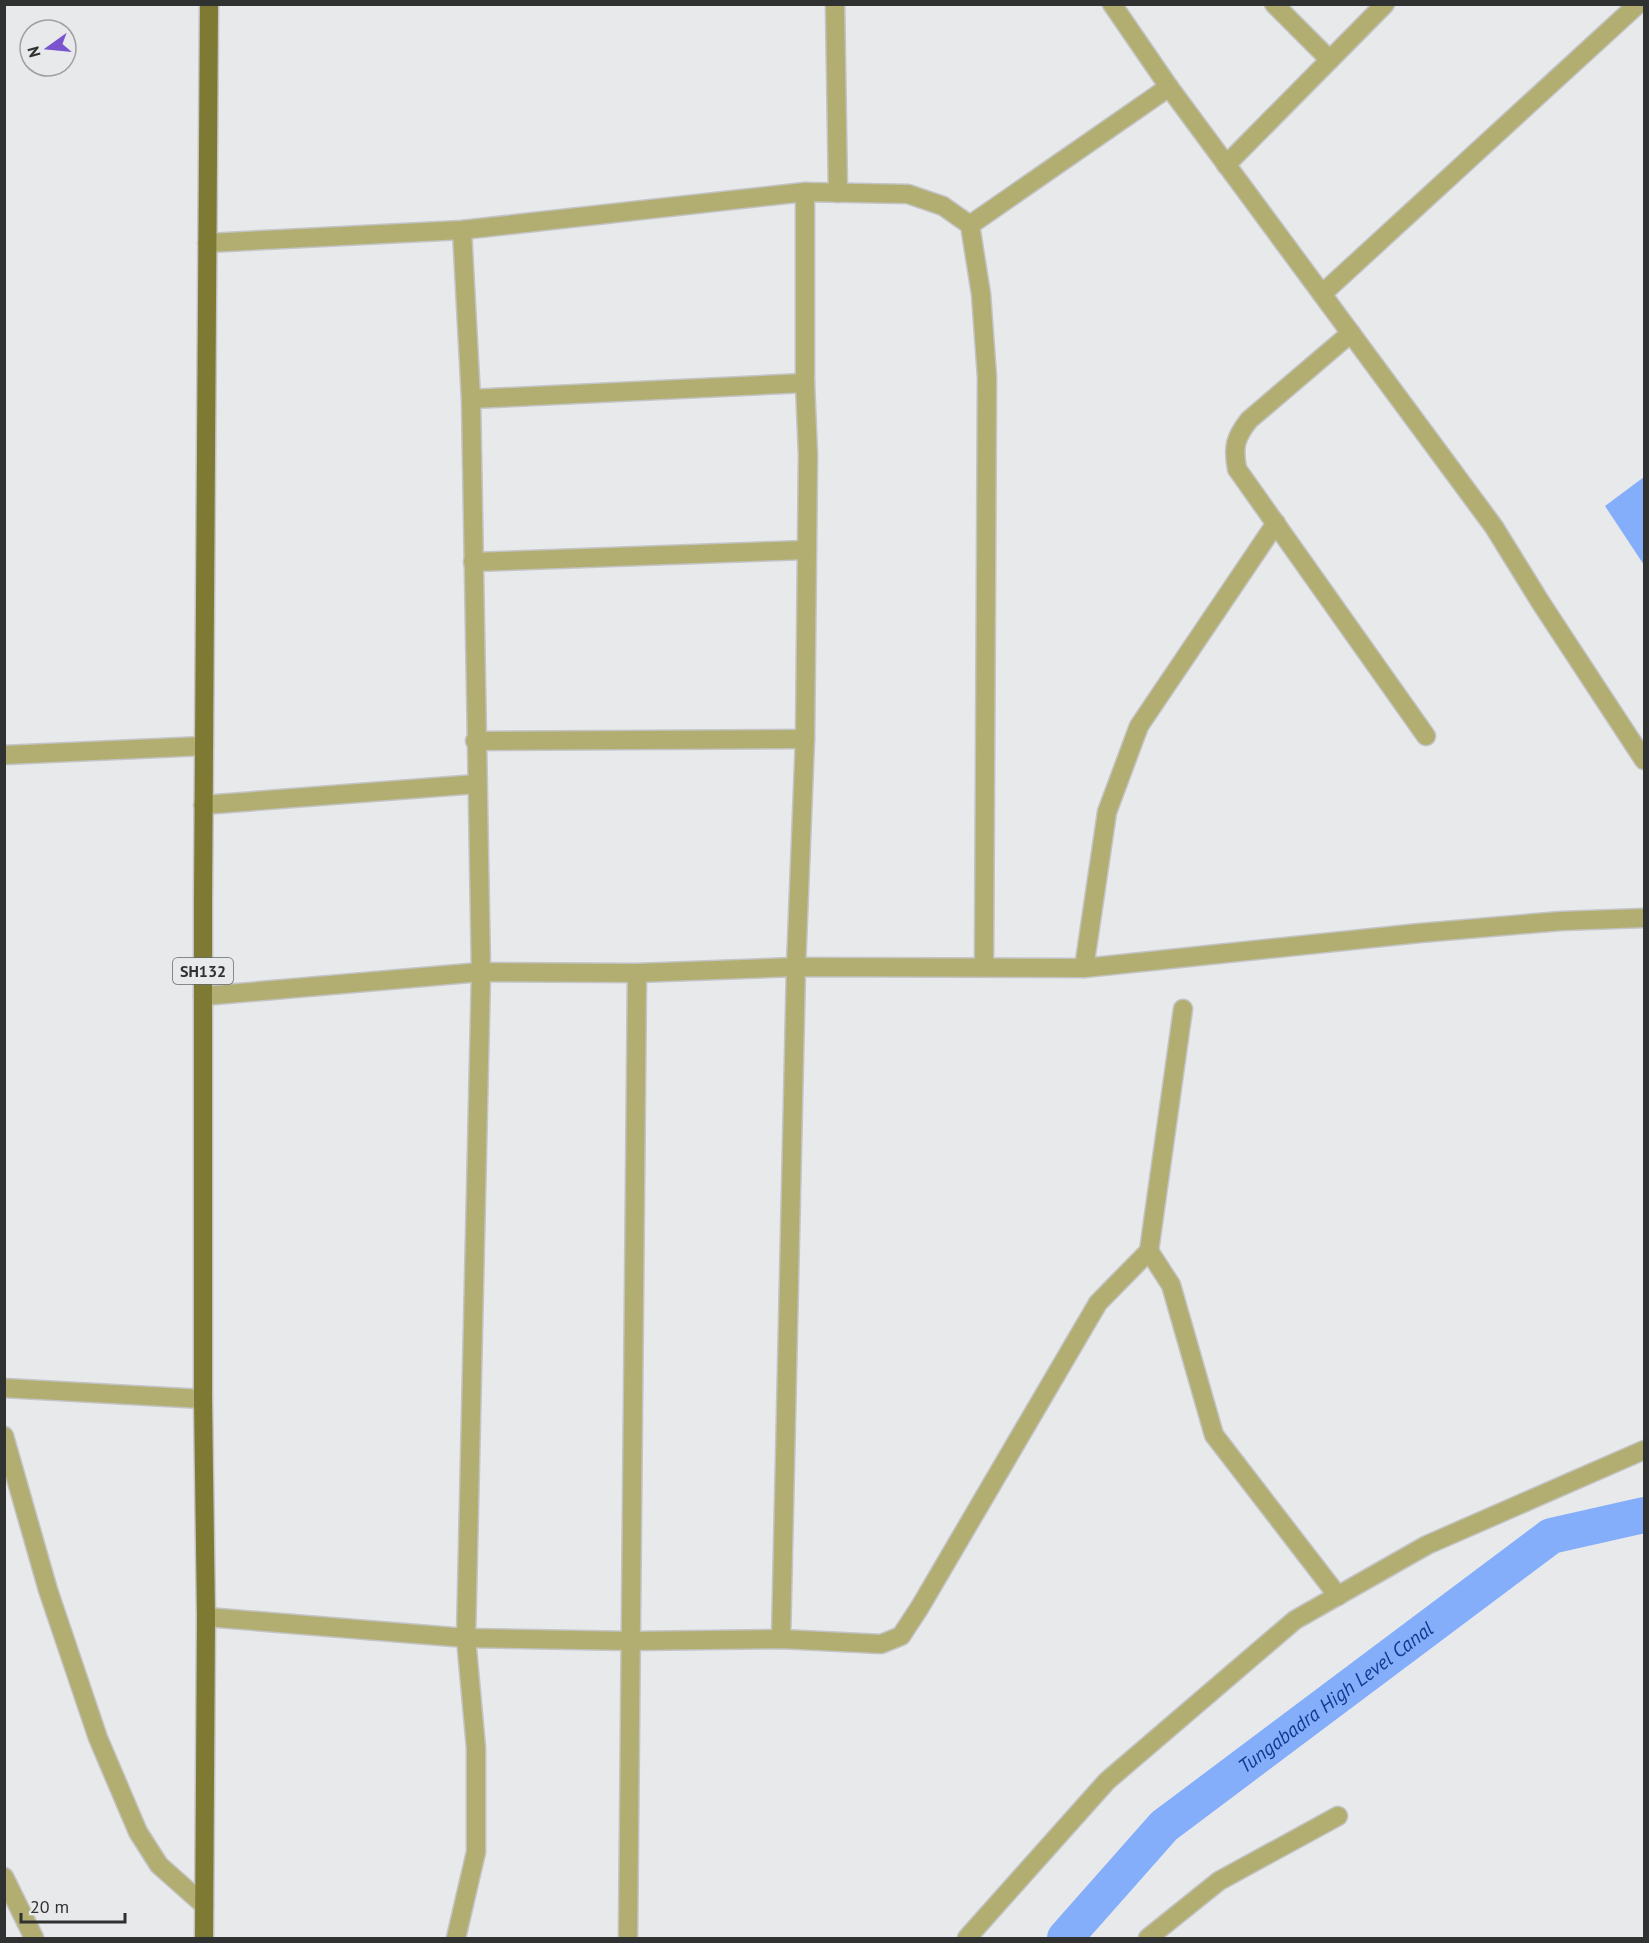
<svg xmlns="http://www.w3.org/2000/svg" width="1649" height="1943" viewBox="0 0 1649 1943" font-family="'PT Sans',sans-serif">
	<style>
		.water { fill: #85aefa }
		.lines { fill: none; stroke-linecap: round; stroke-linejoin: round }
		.canal { stroke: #85aefa; stroke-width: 36 }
		.minor-casing { stroke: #c3c4c6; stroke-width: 21 }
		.major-casing { stroke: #c3c4c6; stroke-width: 21 }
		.minor { stroke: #b2ae71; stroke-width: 18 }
		.major { stroke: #7e7933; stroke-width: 18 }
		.labels { text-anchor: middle; stroke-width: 5; stroke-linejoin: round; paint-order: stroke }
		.shield { fill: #e8e9eb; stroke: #676869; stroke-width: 1.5 }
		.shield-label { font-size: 16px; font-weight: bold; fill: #303131 }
		.water-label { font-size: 20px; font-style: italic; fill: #103b91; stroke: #e8e9eb }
	</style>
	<rect width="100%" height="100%" fill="#e8e9eb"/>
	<path class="water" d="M 1644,477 L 1644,565 L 1605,506 Z"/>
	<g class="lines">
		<path class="canal" id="s1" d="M 1065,1938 L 1164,1826 L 1551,1536 L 1644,1515"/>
		<defs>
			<g id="minor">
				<path d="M 835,4 L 838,193"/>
				<path d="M 1112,4 L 1169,87 L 1494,527 L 1541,603 L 1644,760"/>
				<path d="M 1274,4 L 1330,60"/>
				<path d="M 1226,165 L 1385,4"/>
				<path d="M 805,192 L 908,194 L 943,206 L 970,225 L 981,294 L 987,377 L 984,966"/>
				<path d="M 970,225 L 1169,87"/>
				<path d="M 207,243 L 462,230 L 805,192 L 805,383 L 808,455 L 805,739 L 796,967 L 781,1639"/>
				<path d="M 1322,294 L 1638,4"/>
				<path d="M 1351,333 L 1249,420 C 1235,438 1233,447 1237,469 L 1426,736"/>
				<path d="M 471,399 L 805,383"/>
				<path d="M 473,562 L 807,550"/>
				<path d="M 475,741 L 805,739"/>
				<path d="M 4,755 L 204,746"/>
				<path d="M 203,805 L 477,784"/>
				<path d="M 1084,968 L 1107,812 L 1139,726 L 1276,523"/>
				<path d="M 203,996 L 481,972 L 637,973 L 796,967 L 1084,968 L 1420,933 L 1561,921 L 1644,918"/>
				<path d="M 1183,1009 L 1149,1251 L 1171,1285 L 1214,1435 L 1338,1596"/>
				<path d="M 4,1388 L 203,1399"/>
				<path d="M 4,1436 L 48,1590 L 98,1738 L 138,1832 L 159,1865 L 204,1905"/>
				<path d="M 206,1617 L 466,1638 L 632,1641 L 781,1639 L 881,1644 L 901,1636 L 920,1607 L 1098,1303 L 1149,1251"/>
				<path d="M 4,1877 L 34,1938"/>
				<path d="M 456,1938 L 476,1852 L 476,1748 L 466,1638 L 481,972 L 471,399 L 462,230"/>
				<path d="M 628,1938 L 637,973"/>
				<path d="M 967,1938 L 1107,1781 L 1295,1620 L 1427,1545 L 1644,1450"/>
				<path d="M 1148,1938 L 1219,1881 L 1338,1816"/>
			</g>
			<path id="major" d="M 204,1938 L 206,1617 L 203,1399 L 203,900 L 209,4"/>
		</defs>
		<use href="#minor" class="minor-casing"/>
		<use href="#major" class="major-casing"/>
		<use href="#minor" class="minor"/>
		<use href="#major" class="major"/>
	</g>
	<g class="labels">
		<rect class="shield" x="173" y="958" width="60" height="26" rx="4.5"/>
		<g class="shield-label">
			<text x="203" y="977">SH132</text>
		</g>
		<g class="water-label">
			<text dy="7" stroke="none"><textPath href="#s1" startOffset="364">Tungabadra High Level Canal</textPath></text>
		</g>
	</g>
	<rect width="1649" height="1943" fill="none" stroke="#303131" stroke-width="12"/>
	<g transform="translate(48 48) rotate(255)"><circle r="28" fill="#e8e9eb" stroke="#9e9fa1" stroke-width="1.5"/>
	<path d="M0-4.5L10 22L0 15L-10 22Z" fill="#7a54ce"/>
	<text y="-9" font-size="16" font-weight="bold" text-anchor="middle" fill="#303131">N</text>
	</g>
	<path d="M21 1913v9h104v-9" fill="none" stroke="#303131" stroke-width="3"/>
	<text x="30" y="1913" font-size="18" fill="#303131" stroke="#e8e9eb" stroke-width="4.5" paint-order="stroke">20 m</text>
</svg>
